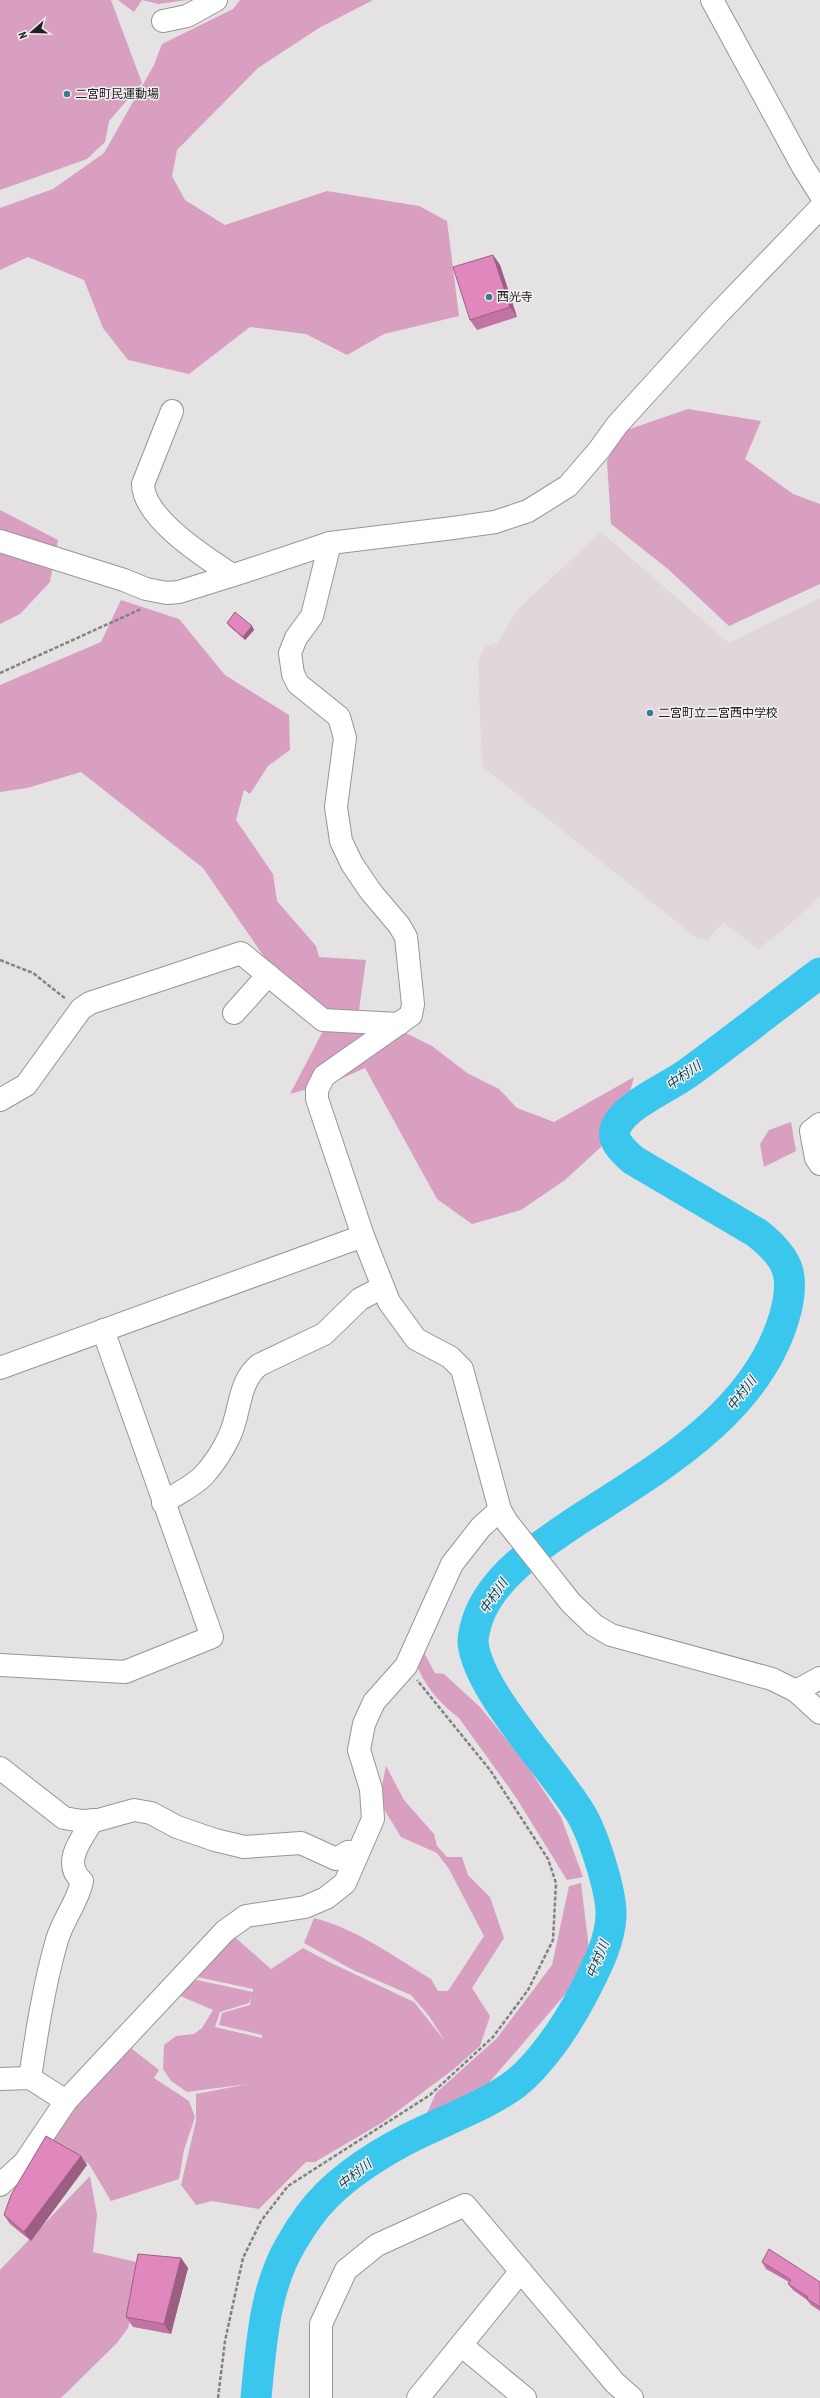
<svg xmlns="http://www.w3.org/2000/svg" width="820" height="2398" viewBox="0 0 820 2398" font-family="'PT Sans Narrow','Noto Sans JP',sans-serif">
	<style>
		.built { fill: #e1d6dc }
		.green { fill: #d99fc0; fill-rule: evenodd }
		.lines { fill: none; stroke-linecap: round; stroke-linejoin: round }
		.river { stroke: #3bc7ed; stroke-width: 31 }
		.minor-casing { stroke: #989597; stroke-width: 24 }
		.path { stroke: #838182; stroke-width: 2.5; stroke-dasharray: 4 2; stroke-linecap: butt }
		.minor { stroke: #fff; stroke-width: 22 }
		.wall { fill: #c174a3 }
		.shaded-wall { fill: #9d5e84 }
		.building { fill: #e087bd; stroke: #9d5e84 }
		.poi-dot { fill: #3b7b8f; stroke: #f2eff1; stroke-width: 1.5 }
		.labels { text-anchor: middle; stroke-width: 3; stroke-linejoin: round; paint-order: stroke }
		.poi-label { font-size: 12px; fill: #222121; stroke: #f2eff1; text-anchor: start }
		.water-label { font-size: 13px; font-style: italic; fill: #003f4e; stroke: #f2eff1 }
	</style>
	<rect width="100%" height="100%" fill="#e5e2e3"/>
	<path class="built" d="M 601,532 L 729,643 L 820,598 L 820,896 L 789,925 L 758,949 L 723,922 L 708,940 L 698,939 L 482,766 L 478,661 L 485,647 L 497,643 L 518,609 Z"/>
	<g class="green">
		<path d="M 0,0 L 111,0 L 142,83 L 109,121 L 105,142 L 87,159 L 0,190 Z"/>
		<path d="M 118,0 L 142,0 L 134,12 Z"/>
		<path d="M 142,0 L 187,0 L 158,4 Z"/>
		<path d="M 240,0 L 373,0 L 319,28 L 258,68 L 177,150 L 172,176 L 185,200 L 225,225 L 327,191 L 419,206 L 447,221 L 459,316 L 384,334 L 347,355 L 306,334 L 250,327 L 189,374 L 128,360 L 103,328 L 84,280 L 28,257 L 0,270 L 0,208 L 53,189 L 104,153 L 154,65 L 162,44 L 233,9 Z"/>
		<path d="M 688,409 L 761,421 L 745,459 L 793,494 L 820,504 L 820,584 L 729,626 L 668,569 L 611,524 L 607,461 L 621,432 Z"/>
		<path d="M 0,510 L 58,540 L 50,582 L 20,614 L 0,624 Z"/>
		<path d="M 121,600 L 179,619 L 225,675 L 289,715 L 290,750 L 268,766 L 250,794 L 244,790 L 236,820 L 273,874 L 277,901 L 316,946 L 319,957 L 366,960 L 359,1010 L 432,1046 L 467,1073 L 499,1089 L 517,1108 L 554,1122 L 634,1077 L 626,1106 L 601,1147 L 565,1180 L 521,1210 L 472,1224 L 437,1199 L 365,1068 L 336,1081 L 290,1094 L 323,1031 L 280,980 L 203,868 L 81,772 L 27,788 L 0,792 L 0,685 L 101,642 Z"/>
		<path d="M 791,1122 L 796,1151 L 764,1167 L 760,1144 L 769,1130 Z"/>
		<path d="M 422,1649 L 435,1673 L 444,1674 L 480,1707 L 524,1761 L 561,1817 L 583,1877 L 567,1880 L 515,1796 L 459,1718 C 440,1704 420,1681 415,1658 Z"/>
		<path d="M 386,1766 L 404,1800 L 434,1834 L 437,1846 L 447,1857 L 462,1857 L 468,1875 L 490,1897 L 504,1938 L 472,1988 L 490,2016 L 480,2046 L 454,2069 L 383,2122 L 315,2162 L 306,2162 L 259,2209 L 212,2201 L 196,2205 L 181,2185 L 196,2121 L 196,2094 L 248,2084 L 187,2092 L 171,2081 L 163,2069 L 164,2045 L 176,2036 L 194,2034 L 202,2028 L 213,2010 L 178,1995 L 188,1978 L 253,1992 L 253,1989 L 188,1975 L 229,1932 L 271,1969 L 303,1948 L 329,1962 L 414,2002 L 445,2041 L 429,2016 L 411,1995 L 353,1970 L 304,1943 L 314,1918 C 357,1929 393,1956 431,1979 L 438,1991 L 448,1991 L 484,1936 L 449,1869 L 437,1853 L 401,1837 L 379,1801 ZM 251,1997 L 250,2005 L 222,2013 L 219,2025 L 262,2035 L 262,2038 L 215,2027 L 220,2012 L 249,2003 Z"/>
		<path d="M 581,1883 L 589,1949 L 568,1991 L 481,2092 L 453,2111 L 423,2122 L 436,2093 L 497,2038 L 552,1965 L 569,1886 Z"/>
		<path d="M 131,2048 L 159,2070 L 154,2078 L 189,2101 L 195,2117 L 184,2150 L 179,2179 L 111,2201 L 89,2164 L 45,2142 L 116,2053 Z"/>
		<path d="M 90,2176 L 97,2215 L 93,2252 L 145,2264 L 128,2328 L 117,2343 L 61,2398 L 0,2398 L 0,2270 Z"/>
	</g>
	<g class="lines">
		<path class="river" d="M 256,2398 C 261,2347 264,2289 291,2244 C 300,2228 314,2208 327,2195 C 355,2167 398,2142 435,2126 C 462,2113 491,2102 515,2084 C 541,2064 568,2023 583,1994 C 595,1970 610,1943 611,1916 C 612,1892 593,1834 581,1814 C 555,1770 477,1691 473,1642 C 473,1634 477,1620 480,1613 C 498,1573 537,1548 572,1524 C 653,1471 754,1417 784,1318 C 796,1277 790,1259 757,1233 L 633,1160 C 624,1152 610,1140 616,1127 C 625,1105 669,1087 688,1073 C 733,1040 776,1006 820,973"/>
		<defs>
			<g id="minor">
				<path d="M 712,0 L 803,167 L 820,194"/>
				<path d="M 163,21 L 187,16 L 216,0"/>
				<path d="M 172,411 L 143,484 C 143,518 206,558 232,575"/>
				<path d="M 0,541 L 124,580 L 146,589 L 167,593 L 179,592 L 243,572 L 330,543 L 453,528 L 495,522 L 528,511 L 568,486 L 599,450 L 617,425 L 717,315 L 820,208"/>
				<path d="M 330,543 L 312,616 L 296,638 L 290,653 L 293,674 L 298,684 L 339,717 L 345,738 L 336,807 L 341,841 L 352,864 L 371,892 L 399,925 L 406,937 L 413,1004 L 411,1015 L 324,1076 L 317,1090 L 317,1099 L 363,1236 L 389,1302 L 416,1339 L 450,1357 L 462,1369 L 500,1510 L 507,1522 L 571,1603 L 594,1625 L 611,1635 L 772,1679 L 796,1691 L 820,1713"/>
				<path d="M 234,1013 L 268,975"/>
				<path d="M 0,1100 L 26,1085 L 81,1009 L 90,1003 L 241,953 L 323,1020 L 399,1024"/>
				<path d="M 820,1124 L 811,1131 L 816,1158 L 820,1164"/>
				<path d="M 0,1368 L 363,1236"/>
				<path d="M 163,1503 C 176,1494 194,1486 204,1475 C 213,1465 223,1450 229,1437 C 241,1413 237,1383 259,1365 L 324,1334 L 360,1299 L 383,1287"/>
				<path d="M 0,1665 L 125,1672 L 212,1637 L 103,1330"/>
				<path d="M 796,1691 L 820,1678"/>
				<path d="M 0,1768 L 64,1818 L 82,1821 L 98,1820 L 134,1810 L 151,1813 L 177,1827 L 215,1840 L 244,1847 L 301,1843 L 336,1859 L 348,1852 L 356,1858"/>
				<path d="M 30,2078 C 37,2031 44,1985 57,1940 C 63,1919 78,1902 82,1881 C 61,1863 82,1838 93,1820"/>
				<path d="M 0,2079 L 30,2078 L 66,2101"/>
				<path d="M 0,2185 L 25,2162 L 66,2101 L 225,1931 L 246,1916 L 305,1907 L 326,1898 L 345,1883 L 373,1819 L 371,1789 L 359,1750 L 364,1724 L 374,1702 L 406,1666 L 452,1564 L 481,1527 L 500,1510"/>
				<path d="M 461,2345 L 525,2398"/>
				<path d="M 321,2398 L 321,2324 L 346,2270 L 377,2245 L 465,2205 L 615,2383 L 632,2398"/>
				<path d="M 418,2398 L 521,2271"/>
			</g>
		</defs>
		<use href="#minor" class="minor-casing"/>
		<g class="path">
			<path d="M 0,673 L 141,609"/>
			<path d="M 0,960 L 33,973 L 66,999"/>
			<path d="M 218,2398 L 225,2341 L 243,2258 L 261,2221 L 288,2186 L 430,2095 L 493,2037 L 528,1990 L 553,1940 L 556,1883 L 548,1859 L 490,1770 L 417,1680"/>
		</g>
		<use href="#minor" class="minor"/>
	</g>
	<g class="wall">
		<path d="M 493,255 L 500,265 L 517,317 L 477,330 L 470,320 Z"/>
		<path d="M 227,623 L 252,626 L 254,630 L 245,640 L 229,626 Z"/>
		<path d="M 81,2156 L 87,2165 L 31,2241 L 10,2224 L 4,2215 Z"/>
		<path d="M 181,2258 L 188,2268 L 171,2334 L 133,2327 L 126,2317 Z"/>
		<path d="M 762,2262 L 820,2282 L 820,2311 L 811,2305 L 807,2300 L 793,2290 L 788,2284 L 789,2282 L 766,2269 Z"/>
	</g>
	<g class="shaded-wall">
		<path d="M 493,255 L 500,265 L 517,317 L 510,307 Z"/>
		<path d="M 252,626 L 254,630 L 245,640 L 243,637 Z"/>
		<path d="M 81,2156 L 87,2165 L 31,2241 L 24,2232 Z"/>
		<path d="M 181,2258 L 188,2268 L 171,2334 L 164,2324 Z"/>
	</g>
	<g class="building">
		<path d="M 493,255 L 510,307 L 470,320 L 453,267 Z"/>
		<path d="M 235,612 L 252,626 L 243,637 L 227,623 Z"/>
		<path d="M 46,2136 L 81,2156 L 24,2232 L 4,2215 L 11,2195 Z"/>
		<path d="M 769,2249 L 820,2282 L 820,2307 L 807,2299 L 808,2297 L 788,2284 L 791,2280 L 762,2262 Z"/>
		<path d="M 138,2254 L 181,2258 L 164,2324 L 126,2317 Z"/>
	</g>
	<g class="poi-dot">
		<circle cx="67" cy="94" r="4"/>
		<circle cx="489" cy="297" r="4"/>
		<circle cx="650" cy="713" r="4"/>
	</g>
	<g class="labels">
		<g class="poi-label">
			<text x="75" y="98">二宮町民運動場</text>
			<text x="497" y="301">西光寺</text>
			<text x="658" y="717">二宮町立二宮西中学校</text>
		</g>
		<g class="water-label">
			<text transform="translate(683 1075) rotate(-35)" y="5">中村川</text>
			<text transform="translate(741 1393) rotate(-52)" y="5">中村川</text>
			<text transform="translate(493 1596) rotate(-55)" y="5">中村川</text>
			<text transform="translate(597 1959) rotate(-68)" y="5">中村川</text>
			<text transform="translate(354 2174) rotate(-38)" y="5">中村川</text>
		</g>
	</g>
	<g transform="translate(32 32) rotate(250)" stroke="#f2eff1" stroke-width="3" paint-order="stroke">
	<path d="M0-3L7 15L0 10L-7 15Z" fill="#222121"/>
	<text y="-6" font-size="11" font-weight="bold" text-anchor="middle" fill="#222121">N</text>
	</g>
</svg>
